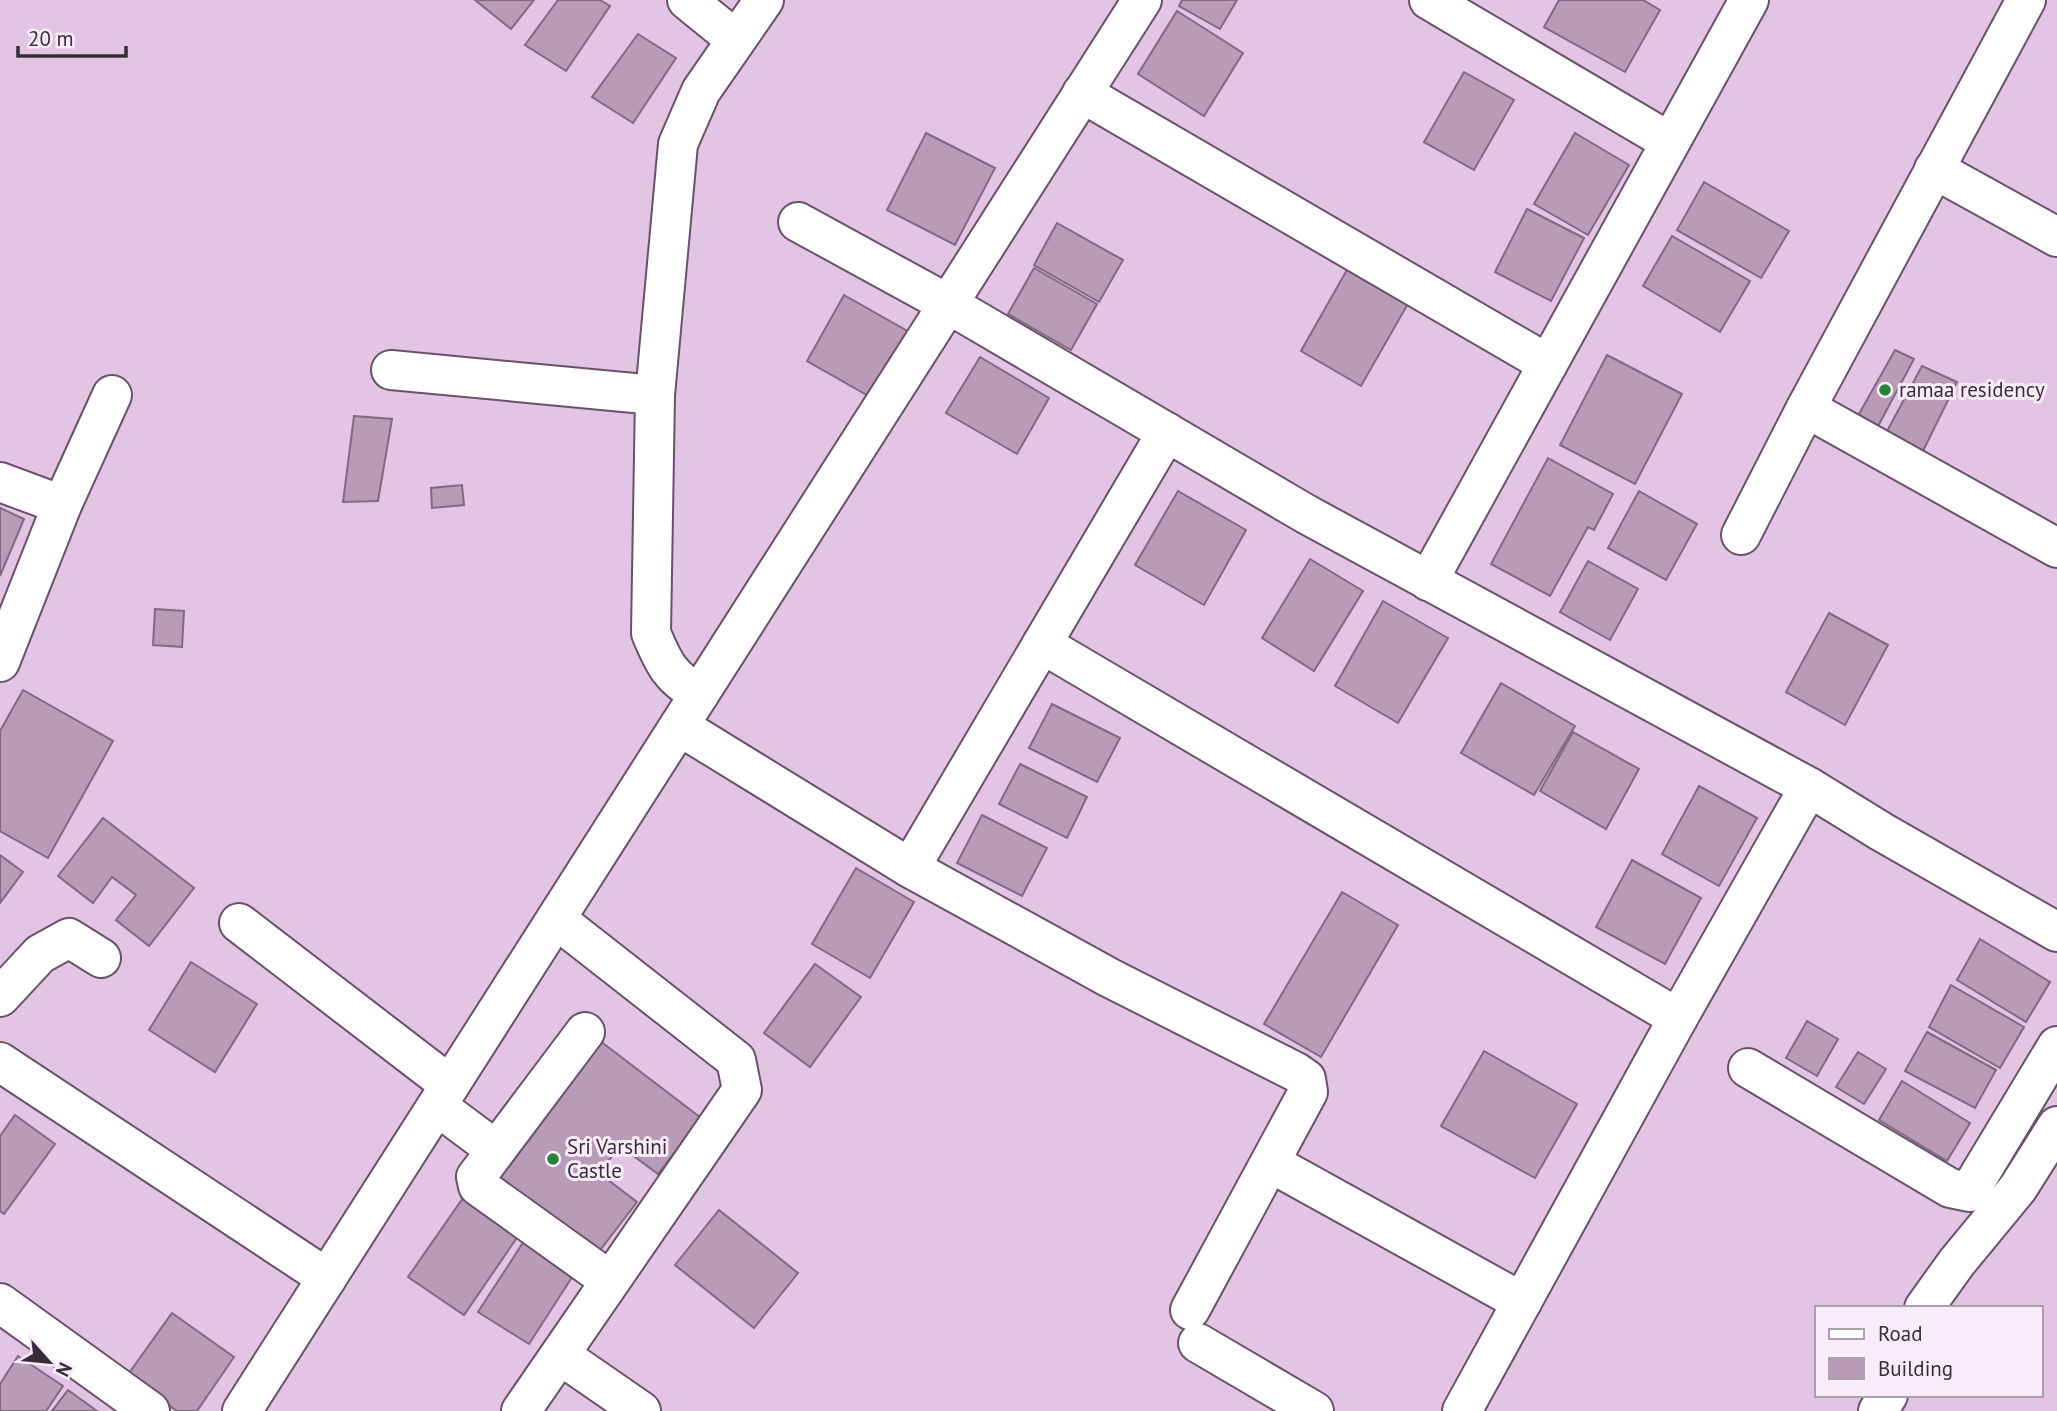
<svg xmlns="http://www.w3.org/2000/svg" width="2057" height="1411" viewBox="0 0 2057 1411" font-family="'PT Sans',sans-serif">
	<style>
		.building { fill: #b79bb7; stroke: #826882; stroke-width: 2 }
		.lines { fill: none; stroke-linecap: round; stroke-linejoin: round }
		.minor-casing { stroke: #6a516b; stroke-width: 42 }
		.minor { stroke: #fff; stroke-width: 38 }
		.poi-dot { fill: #258436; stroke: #faebfa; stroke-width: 2.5 }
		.labels { text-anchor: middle; stroke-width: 6; stroke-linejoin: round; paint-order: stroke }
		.poi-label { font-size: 21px; fill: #382c38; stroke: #faebfa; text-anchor: start }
	</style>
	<rect width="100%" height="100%" fill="#e2c5e2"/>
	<g class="building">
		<path d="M 475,0 L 534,0 L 511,29 Z"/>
		<path d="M 558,0 L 600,0 L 610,6 L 566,71 L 525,45 Z"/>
		<path d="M 1182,0 L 1237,0 L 1220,29 L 1179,6 Z"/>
		<path d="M 1559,0 L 1643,0 L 1660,10 L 1625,72 L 1544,27 Z"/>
		<path d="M 1177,11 L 1243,53 L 1204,116 L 1138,74 Z"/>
		<path d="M 638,34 L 676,58 L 633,123 L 592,97 Z"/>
		<path d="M 1464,72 L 1514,100 L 1474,170 L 1424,142 Z"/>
		<path d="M 926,133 L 995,168 L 955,245 L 887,210 Z"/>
		<path d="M 1575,133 L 1629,165 L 1588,235 L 1534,204 Z"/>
		<path d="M 1704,182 L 1789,231 L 1761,278 L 1677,230 Z"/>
		<path d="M 1527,209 L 1584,238 L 1551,301 L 1495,272 Z"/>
		<path d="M 1057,223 L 1123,260 L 1099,302 L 1034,265 Z"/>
		<path d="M 1672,236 L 1750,281 L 1720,332 L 1643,286 Z"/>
		<path d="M 1034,268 L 1097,304 L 1071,350 L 1008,314 Z"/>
		<path d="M 1348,268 L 1409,302 L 1361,386 L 1301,351 Z"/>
		<path d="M 844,295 L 909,332 L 872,398 L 807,361 Z"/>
		<path d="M 1895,350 L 1914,359 L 1876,430 L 1855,421 Z"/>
		<path d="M 1607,355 L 1682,394 L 1635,484 L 1560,445 Z"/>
		<path d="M 980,357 L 1049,398 L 1017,454 L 946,413 Z"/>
		<path d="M 1922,366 L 1957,382 L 1920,457 L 1885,435 Z"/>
		<path d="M 354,416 L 392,419 L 378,501 L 343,502 Z"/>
		<path d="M 1548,458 L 1613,494 L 1594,530 L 1588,527 L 1550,596 L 1491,564 Z"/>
		<path d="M 462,485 L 464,505 L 432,508 L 431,488 Z"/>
		<path d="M 1178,491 L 1246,530 L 1204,605 L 1135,565 Z"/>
		<path d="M 1639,491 L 1697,524 L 1666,580 L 1608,548 Z"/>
		<path d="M 0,508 L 24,519 L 0,576 Z"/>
		<path d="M 1310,559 L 1363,591 L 1314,671 L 1262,638 Z"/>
		<path d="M 1588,561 L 1638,589 L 1610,640 L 1560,612 Z"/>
		<path d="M 1383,601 L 1448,638 L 1398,723 L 1335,686 Z"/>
		<path d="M 155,609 L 184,611 L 182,647 L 153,645 Z"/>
		<path d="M 1829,613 L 1888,645 L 1845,725 L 1786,692 Z"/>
		<path d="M 1501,683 L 1575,726 L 1534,795 L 1461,753 Z"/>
		<path d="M 23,690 L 113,741 L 48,858 L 0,831 L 0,731 Z"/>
		<path d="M 1052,704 L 1120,738 L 1097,782 L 1029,748 Z"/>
		<path d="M 1573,732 L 1639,769 L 1606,829 L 1540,791 Z"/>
		<path d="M 1020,764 L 1087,797 L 1067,838 L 999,804 Z"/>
		<path d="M 1699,786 L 1757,818 L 1719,886 L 1662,854 Z"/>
		<path d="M 982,815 L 1047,848 L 1022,896 L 957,863 Z"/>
		<path d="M 103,818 L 194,888 L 149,946 L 116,920 L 136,895 L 112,877 L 93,903 L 58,876 Z"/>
		<path d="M 0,855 L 23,872 L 0,903 Z"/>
		<path d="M 1632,860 L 1701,898 L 1665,964 L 1596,927 Z"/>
		<path d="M 856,868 L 914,902 L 870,978 L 812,944 Z"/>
		<path d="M 1342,892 L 1398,925 L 1321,1057 L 1264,1024 Z"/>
		<path d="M 1980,939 L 2050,982 L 2026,1022 L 1957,980 Z"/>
		<path d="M 191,962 L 257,1004 L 215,1072 L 149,1030 Z"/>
		<path d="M 815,964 L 861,997 L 810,1067 L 764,1033 Z"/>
		<path d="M 1951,985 L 2024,1027 L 2000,1068 L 1929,1027 Z"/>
		<path d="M 1807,1021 L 1838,1039 L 1817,1076 L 1786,1058 Z"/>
		<path d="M 1927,1032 L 1996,1070 L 1975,1108 L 1905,1071 Z"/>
		<path d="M 591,1034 L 701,1118 L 658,1174 L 620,1146 L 599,1173 L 637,1202 L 591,1262 L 482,1178 Z"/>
		<path d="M 1484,1051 L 1577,1104 L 1535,1178 L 1441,1126 Z"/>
		<path d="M 1858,1052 L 1886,1069 L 1864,1104 L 1836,1087 Z"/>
		<path d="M 1902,1081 L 1970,1123 L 1947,1161 L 1879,1120 Z"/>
		<path d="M 15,1115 L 55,1144 L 4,1214 L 0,1211 L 0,1136 Z"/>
		<path d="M 470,1188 L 525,1226 L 464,1315 L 408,1277 Z"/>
		<path d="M 719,1210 L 798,1273 L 754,1328 L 675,1265 Z"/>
		<path d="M 528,1235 L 578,1268 L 529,1344 L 478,1312 Z"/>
		<path d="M 172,1313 L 234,1357 L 197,1411 L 177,1411 L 127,1376 Z"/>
		<path d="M 18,1356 L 63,1386 L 46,1411 L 0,1411 L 0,1384 Z"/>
		<path d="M 68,1390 L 97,1411 L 52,1411 Z"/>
	</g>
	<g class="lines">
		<defs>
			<g id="minor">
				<path d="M 687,0 L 735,39"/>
				<path d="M 1429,0 L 1670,142"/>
				<path d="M 1082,93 L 1548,364"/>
				<path d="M 1934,169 L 2057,237"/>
				<path d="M 798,222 L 948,304 L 1306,514 L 1809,787 L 1882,832 L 2057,932"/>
				<path d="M 391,370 L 655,395"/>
				<path d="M 1806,408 L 2057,548"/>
				<path d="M 0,482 L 62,505"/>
				<path d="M 1741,535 L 1806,408 L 2026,0"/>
				<path d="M 1428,581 L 1749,0"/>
				<path d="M 1042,644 L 1678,1018"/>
				<path d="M 0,662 L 62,505 L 112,395"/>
				<path d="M 700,693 C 671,680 663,662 651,633 L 655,395 L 678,144 L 701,91 L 764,0"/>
				<path d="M 679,726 L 910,868 L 1110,978 L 1296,1072 L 1306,1079 L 1308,1092 L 1190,1310"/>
				<path d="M 910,868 L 1167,432"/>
				<path d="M 239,923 L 450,1085"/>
				<path d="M 0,997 L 40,954 L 69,938 L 101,958"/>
				<path d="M 585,1032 L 476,1177 L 478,1186 L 598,1272"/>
				<path d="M 0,1062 L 327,1278"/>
				<path d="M 1748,1068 L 1950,1188 L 1969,1192 L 2057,1046"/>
				<path d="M 437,1106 L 496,1150"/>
				<path d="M 1287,1172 L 1522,1302"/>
				<path d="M 0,1303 L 150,1411"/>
				<path d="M 1924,1308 L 1957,1262 L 2018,1188 L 2057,1126"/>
				<path d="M 1198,1343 L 1314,1411"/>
				<path d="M 560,1355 L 641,1411"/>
				<path d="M 242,1411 L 1142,0"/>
				<path d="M 521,1411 L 742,1090 L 736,1060 L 556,919"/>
				<path d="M 1462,1411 L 1678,1018 L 1809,787"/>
				<path d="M 1878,1411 L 1888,1395"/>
			</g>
		</defs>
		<use href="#minor" class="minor-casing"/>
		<use href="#minor" class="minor"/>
	</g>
	<g class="poi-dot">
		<circle cx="1885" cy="390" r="7"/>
		<circle cx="553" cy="1159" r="7"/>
	</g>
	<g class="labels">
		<g class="poi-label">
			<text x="1899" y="397">ramaa residency</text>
			<text x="567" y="1154">Sri Varshini<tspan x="567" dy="24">Castle</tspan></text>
		</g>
	</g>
	<rect x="1815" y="1306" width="228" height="91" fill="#faebfa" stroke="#ac9fac" stroke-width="2"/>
	<rect x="1829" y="1329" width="35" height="10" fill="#ffffff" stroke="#ac9fac" stroke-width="2"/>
	<text x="1878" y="1341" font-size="21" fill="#382c38">Road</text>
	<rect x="1829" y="1358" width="35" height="21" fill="#b79bb7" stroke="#ac9fac" stroke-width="2"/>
	<text x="1878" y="1376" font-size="21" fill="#382c38">Building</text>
	<g transform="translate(49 1362) rotate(117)" stroke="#faebfa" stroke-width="5" paint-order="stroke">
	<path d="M0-5L12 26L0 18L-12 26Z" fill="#382c38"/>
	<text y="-10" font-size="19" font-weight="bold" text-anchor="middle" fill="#382c38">N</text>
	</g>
	<path d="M18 46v10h108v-10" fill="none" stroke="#382c38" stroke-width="3.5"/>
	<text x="28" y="46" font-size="21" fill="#382c38" stroke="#faebfa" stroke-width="5" paint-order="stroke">20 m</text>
</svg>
